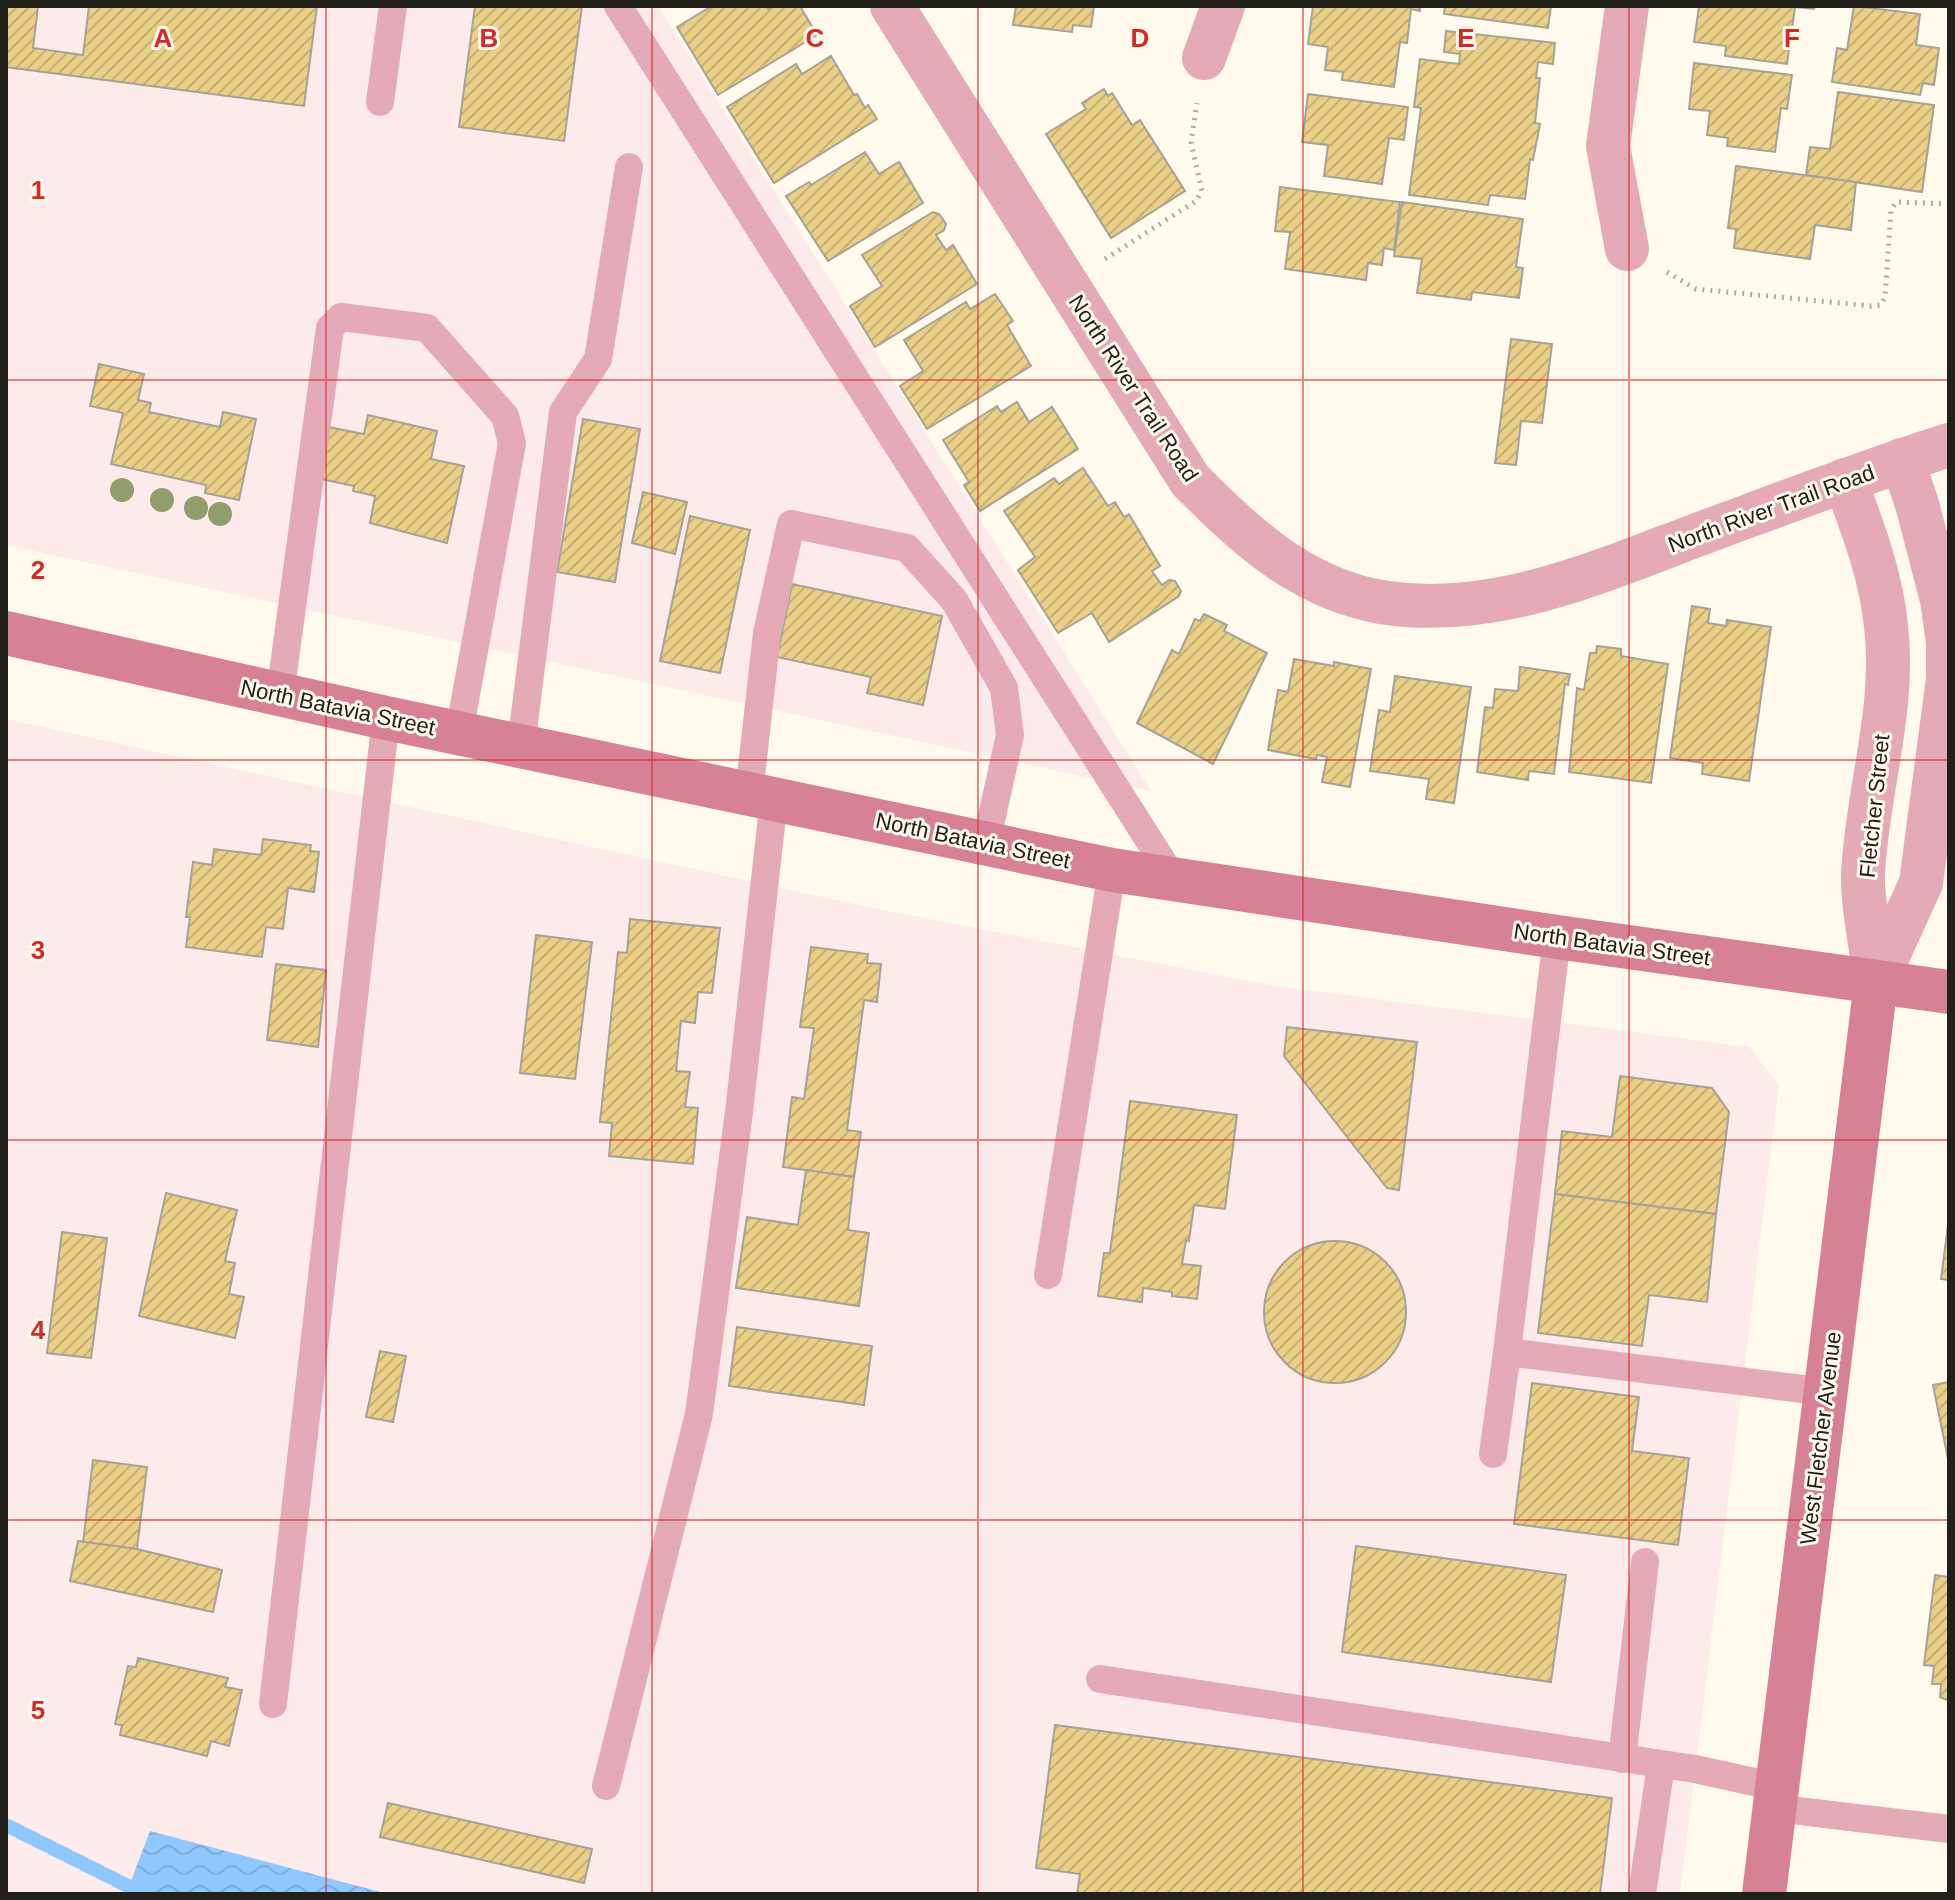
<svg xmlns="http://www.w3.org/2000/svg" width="1955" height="1900" viewBox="0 0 1955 1900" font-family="Helvetica,sans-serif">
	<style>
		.industrial { fill: #fcebea }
		.water { fill: url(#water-waves) }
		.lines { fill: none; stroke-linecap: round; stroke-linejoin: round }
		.stream { stroke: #90c8fe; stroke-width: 14 }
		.building { fill: url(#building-hatch); stroke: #a6a296; stroke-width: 2 }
		.path { stroke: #afaba0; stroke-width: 5; stroke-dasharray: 2 6; stroke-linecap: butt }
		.lane { stroke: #e4aab7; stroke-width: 28 }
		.street { stroke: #e4aab7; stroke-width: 44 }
		.secondary { stroke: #d68196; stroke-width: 44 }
		.tree { fill: #929d6c }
		.grid { fill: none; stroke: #d62828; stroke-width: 2; stroke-opacity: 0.55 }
		.labels { text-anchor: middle; stroke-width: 6; stroke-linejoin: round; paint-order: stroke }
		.street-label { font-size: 22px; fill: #22201b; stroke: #fffaec }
		.grid-label { font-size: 26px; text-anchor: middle; font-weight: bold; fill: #d62828; stroke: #fffaec; stroke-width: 6; stroke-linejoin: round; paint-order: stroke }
	</style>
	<defs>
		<pattern id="water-waves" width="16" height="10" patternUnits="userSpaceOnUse" patternTransform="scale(2)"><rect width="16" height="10" fill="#90c8fe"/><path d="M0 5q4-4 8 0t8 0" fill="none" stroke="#7cacd9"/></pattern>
		<pattern id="building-hatch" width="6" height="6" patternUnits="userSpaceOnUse" patternTransform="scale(2)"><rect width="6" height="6" fill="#eacf87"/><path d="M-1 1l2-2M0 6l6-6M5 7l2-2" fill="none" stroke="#c8b174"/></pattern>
	</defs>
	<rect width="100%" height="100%" fill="#fffaec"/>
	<g class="industrial">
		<path d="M 6,6 L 658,6 L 1151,791 L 6,545 Z"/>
		<path d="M 6,719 L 873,908 L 1275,986 L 1749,1047 L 1779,1085 L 1680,1894 L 6,1894 Z"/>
	</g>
	<path class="water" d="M 150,1831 L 388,1894 L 126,1894 Z"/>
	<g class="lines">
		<path class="stream" d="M 6,1825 L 144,1894"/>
	</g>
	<g class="building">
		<path d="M 6,6 L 38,6 L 33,48 L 83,55 L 89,6 L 317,6 L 304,106 L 6,67 Z"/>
		<path d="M 475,6 L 582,6 L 564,141 L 459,127 Z"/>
		<path d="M 712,6 L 766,6 L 768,9 L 774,6 L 800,6 L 817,35 L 718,95 L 677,27 Z"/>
		<path d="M 1016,6 L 1094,6 L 1091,27 L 1073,25 L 1072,32 L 1013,25 Z"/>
		<path d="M 1313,6 L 1420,6 L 1420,11 L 1411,9 L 1407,43 L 1400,42 L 1394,87 L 1342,80 L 1343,72 L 1325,70 L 1328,47 L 1308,44 Z"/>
		<path d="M 1445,6 L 1551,6 L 1548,28 L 1444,14 Z"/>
		<path d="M 1699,6 L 1815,6 L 1814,9 L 1795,7 L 1787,64 L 1725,56 L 1726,46 L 1694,42 Z"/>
		<path d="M 1854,6 L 1920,14 L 1916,45 L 1939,48 L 1934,85 L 1923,83 L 1920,95 L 1832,82 L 1837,48 L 1847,50 Z"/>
		<path d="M 1446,31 L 1555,43 L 1553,64 L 1538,62 L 1536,78 L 1540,78 L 1535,123 L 1540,124 L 1533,160 L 1530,159 L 1525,199 L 1490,195 L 1488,205 L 1409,195 L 1421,108 L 1414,107 L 1420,59 L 1459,64 L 1460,54 L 1444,52 Z"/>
		<path d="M 831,56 L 854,95 L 857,94 L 865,108 L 868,105 L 877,119 L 774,183 L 727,107 L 796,64 L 802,74 Z"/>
		<path d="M 1694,63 L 1792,75 L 1787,109 L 1781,108 L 1775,152 L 1727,146 L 1728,138 L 1707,135 L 1710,111 L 1689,109 Z"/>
		<path d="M 1104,89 L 1108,96 L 1112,93 L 1132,125 L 1140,120 L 1185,191 L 1111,238 L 1046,134 L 1086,109 L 1082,103 Z"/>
		<path d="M 1838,92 L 1934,105 L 1922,192 L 1806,175 L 1810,147 L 1830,149 Z"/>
		<path d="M 1308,94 L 1408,107 L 1404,140 L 1389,138 L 1382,184 L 1324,176 L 1328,145 L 1302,142 Z"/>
		<path d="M 865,152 L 879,174 L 899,162 L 923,203 L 828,261 L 786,196 L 809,182 L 811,185 Z"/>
		<path d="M 1736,166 L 1856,182 L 1851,230 L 1815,225 L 1810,259 L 1734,248 L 1736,229 L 1728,228 Z"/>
		<path d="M 1280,187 L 1400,202 L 1394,250 L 1384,248 L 1382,265 L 1368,263 L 1366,280 L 1285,269 L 1290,232 L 1275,231 Z"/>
		<path d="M 1402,202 L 1523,219 L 1516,267 L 1523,268 L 1519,298 L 1472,292 L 1471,300 L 1417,293 L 1422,259 L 1394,256 Z"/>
		<path d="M 933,212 L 939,214 L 946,224 L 944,230 L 936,235 L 946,250 L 953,245 L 977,284 L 875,347 L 850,306 L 882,286 L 862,255 Z"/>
		<path d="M 995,294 L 1013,321 L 1007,325 L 1031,366 L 927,429 L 900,386 L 923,371 L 904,340 L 966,302 L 970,309 Z"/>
		<path d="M 1511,339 L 1552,344 L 1542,423 L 1521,421 L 1516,465 L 1495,463 Z"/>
		<path d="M 99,364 L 144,374 L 138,400 L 151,403 L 149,412 L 220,427 L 223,412 L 256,419 L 239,500 L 205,493 L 206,485 L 111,464 L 123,413 L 90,406 Z"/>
		<path d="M 1017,402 L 1029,422 L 1052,407 L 1078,449 L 980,511 L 964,485 L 969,482 L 943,440 L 997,406 L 1001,412 Z"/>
		<path d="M 368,415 L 437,431 L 431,459 L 464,466 L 447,543 L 370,523 L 375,496 L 353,491 L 354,486 L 316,478 L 328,427 L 364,434 Z"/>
		<path d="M 583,419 L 640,429 L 615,582 L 557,572 Z"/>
		<path d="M 1083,468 L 1108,506 L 1115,502 L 1124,517 L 1129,514 L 1160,566 L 1152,571 L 1162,585 L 1169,580 L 1175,581 L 1181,591 L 1179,596 L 1109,642 L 1092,613 L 1058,633 L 1018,570 L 1035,557 L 1004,511 L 1054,478 L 1059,484 Z"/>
		<path d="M 643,492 L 687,502 L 675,554 L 632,543 Z"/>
		<path d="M 690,516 L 750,530 L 720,673 L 660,661 Z"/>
		<path d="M 792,584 L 942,616 L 923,705 L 867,693 L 871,677 L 777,657 Z"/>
		<path d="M 1692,606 L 1710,609 L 1708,623 L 1726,626 L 1727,620 L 1771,627 L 1749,781 L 1702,774 L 1703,763 L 1670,758 Z"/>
		<path d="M 1204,614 L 1227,625 L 1224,631 L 1267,653 L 1213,764 L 1137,723 L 1172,650 L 1179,654 L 1195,619 L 1200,621 Z"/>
		<path d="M 1597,646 L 1621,649 L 1621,656 L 1668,664 L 1651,783 L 1569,772 L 1577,688 L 1584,690 L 1590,653 L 1596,653 Z"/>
		<path d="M 1294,659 L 1334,666 L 1334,662 L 1371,669 L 1350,787 L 1322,782 L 1327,757 L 1317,755 L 1316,759 L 1268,750 L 1278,690 L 1288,692 Z"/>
		<path d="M 1520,667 L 1570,674 L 1568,685 L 1565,684 L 1554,774 L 1529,771 L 1528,780 L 1477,772 L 1485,707 L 1493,708 L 1495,689 L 1518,691 Z"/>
		<path d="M 1395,676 L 1471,687 L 1454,803 L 1426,799 L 1429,779 L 1370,771 L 1379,710 L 1390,712 Z"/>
		<path d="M 263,839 L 311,845 L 310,851 L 319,852 L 314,892 L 288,888 L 283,929 L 266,927 L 262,957 L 186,947 L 190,917 L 186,917 L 193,862 L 212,865 L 214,849 L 261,855 Z"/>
		<path d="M 630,919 L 720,928 L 712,993 L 698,992 L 695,1023 L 681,1021 L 676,1071 L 690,1072 L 685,1107 L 698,1108 L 693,1164 L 609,1156 L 612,1123 L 600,1122 L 618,952 L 627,953 Z"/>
		<path d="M 536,935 L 592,942 L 575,1079 L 520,1073 Z"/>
		<path d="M 811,947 L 868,954 L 867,963 L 881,964 L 877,1002 L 864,1000 L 847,1130 L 861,1132 L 854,1177 L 783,1167 L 792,1097 L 804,1099 L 814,1028 L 800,1027 Z"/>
		<path d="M 276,964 L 326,970 L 318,1047 L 267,1040 Z"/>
		<path d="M 1287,1027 L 1417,1042 L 1399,1190 L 1387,1188 L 1284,1056 Z"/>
		<path d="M 1620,1076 L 1712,1088 L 1729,1112 L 1716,1214 L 1555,1194 L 1562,1131 L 1612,1137 Z"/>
		<path d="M 1130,1101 L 1237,1115 L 1225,1209 L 1194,1205 L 1189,1241 L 1186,1240 L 1182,1264 L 1201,1266 L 1197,1299 L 1172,1296 L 1172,1292 L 1143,1288 L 1142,1302 L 1098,1296 L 1104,1253 L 1110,1253 Z"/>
		<path d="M 806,1170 L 854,1177 L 848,1230 L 869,1233 L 859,1306 L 736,1288 L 747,1217 L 798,1225 Z"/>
		<path d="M 166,1193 L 237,1210 L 225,1261 L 235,1263 L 229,1294 L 244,1297 L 235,1338 L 139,1316 Z"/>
		<path d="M 1555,1194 L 1716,1214 L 1707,1302 L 1649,1295 L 1642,1346 L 1538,1333 Z"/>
		<path d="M 1949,1217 L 1949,1280 L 1941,1279 Z"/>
		<path d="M 62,1232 L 107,1238 L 91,1358 L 47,1353 Z"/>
		<circle cx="1335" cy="1312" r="71"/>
		<path d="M 737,1327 L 872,1346 L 864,1405 L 729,1386 Z"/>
		<path d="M 380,1351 L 406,1356 L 393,1422 L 366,1417 Z"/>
		<path d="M 1949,1382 L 1949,1464 L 1933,1385 Z"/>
		<path d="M 1532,1383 L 1639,1397 L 1632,1451 L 1689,1458 L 1678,1545 L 1514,1524 Z"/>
		<path d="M 93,1460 L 147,1467 L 137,1549 L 83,1543 Z"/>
		<path d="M 78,1541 L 137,1549 L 222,1570 L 213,1612 L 70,1581 Z"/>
		<path d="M 1356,1546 L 1566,1575 L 1551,1682 L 1342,1652 Z"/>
		<path d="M 1935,1575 L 1949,1577 L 1949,1701 L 1940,1697 L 1941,1684 L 1932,1684 L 1934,1666 L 1924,1665 Z"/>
		<path d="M 138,1658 L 228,1678 L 225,1687 L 242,1690 L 229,1746 L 211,1741 L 207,1756 L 120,1735 L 122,1725 L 115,1724 L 128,1666 L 136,1667 Z"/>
		<path d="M 1055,1725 L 1612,1798 L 1600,1894 L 1077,1894 L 1080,1874 L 1036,1868 Z"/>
		<path d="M 388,1803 L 592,1849 L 584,1883 L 380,1837 Z"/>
	</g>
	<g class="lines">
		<g class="path">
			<path d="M 1105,259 L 1196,201 L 1202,191 L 1191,142 L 1197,103"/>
			<path d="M 1667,272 L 1696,289 L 1871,306 L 1881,305 L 1885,297 L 1891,210 L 1896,202 L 1949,204"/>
		</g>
		<g class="lane">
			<path d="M 618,6 L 1175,881"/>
			<path d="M 380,102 L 393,6"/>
			<path d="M 280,695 L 330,328 L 341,317 L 427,328 L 505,416 L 512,443 L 459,733"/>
			<path d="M 521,746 L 563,412 L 598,359 L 629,167"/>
			<path d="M 749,794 L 767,633 L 791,524 L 907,548 L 954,600 L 1004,688 L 1010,735 L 986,843"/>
			<path d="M 1048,1275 L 1112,870"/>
			<path d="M 1507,1352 L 1557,937"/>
			<path d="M 1493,1454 L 1507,1352 L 1826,1392"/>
			<path d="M 1100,1679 L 1695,1769 L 1777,1787"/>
			<path d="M 273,1704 L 386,718"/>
			<path d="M 1622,1759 L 1645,1562"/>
			<path d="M 606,1786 L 699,1414 L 739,1112 L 774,799"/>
			<path d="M 1774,1808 L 1949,1829"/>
			<path d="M 1642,1894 L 1661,1765"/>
		</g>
		<g class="street">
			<path d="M 892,6 L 1190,480 C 1244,535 1301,588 1381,602 C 1491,620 1596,573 1697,535 C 1781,504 1864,472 1949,445"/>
			<path d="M 1627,6 L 1608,146 L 1627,249"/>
			<path d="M 1204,58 L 1223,6"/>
			<path d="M 1845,480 C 1863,529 1881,575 1886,626 C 1896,709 1867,791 1863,874 C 1862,904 1872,951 1876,982"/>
			<path d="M 1876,982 L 1921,883 L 1948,679 L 1948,643 L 1942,600 L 1917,504 L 1902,460"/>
		</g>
		<g class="secondary">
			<path d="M 6,633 L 386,718 L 1112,870 L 1557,937 L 1949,992"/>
			<path d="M 1764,1894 L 1876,982"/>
		</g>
	</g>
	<g class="tree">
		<circle cx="122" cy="490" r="12"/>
		<circle cx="162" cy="500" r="12"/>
		<circle cx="196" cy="508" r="12"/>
		<circle cx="220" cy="514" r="12"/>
	</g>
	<path class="grid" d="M 326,6 L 326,1894M 652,6 L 652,1894M 978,6 L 978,1894M 1303,6 L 1303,1894M 1629,6 L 1629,1894M 6,380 L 1949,380M 6,760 L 1949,760M 6,1140 L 1949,1140M 6,1520 L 1949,1520"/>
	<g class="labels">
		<g class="street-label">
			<text transform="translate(1134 388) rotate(57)" y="8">North River Trail Road</text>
			<text transform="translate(1771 508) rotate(-20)" y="8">North River Trail Road</text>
			<text transform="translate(338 707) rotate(12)" y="8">North Batavia Street</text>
			<text transform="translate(1874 806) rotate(-84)" y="8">Fletcher Street</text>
			<text transform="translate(973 840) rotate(12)" y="8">North Batavia Street</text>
			<text transform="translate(1612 944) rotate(8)" y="8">North Batavia Street</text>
			<text transform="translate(1820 1438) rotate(-83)" y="8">West Fletcher Avenue</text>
		</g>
	</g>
	<g class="grid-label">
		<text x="163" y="47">A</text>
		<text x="489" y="47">B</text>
		<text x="815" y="47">C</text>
		<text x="1140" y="47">D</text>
		<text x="1466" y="47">E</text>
		<text x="1792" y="47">F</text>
		<text x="38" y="199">1</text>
		<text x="38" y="579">2</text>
		<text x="38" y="959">3</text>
		<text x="38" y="1339">4</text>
		<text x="38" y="1719">5</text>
	</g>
	<rect width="1955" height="1900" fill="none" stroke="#22201b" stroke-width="16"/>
</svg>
